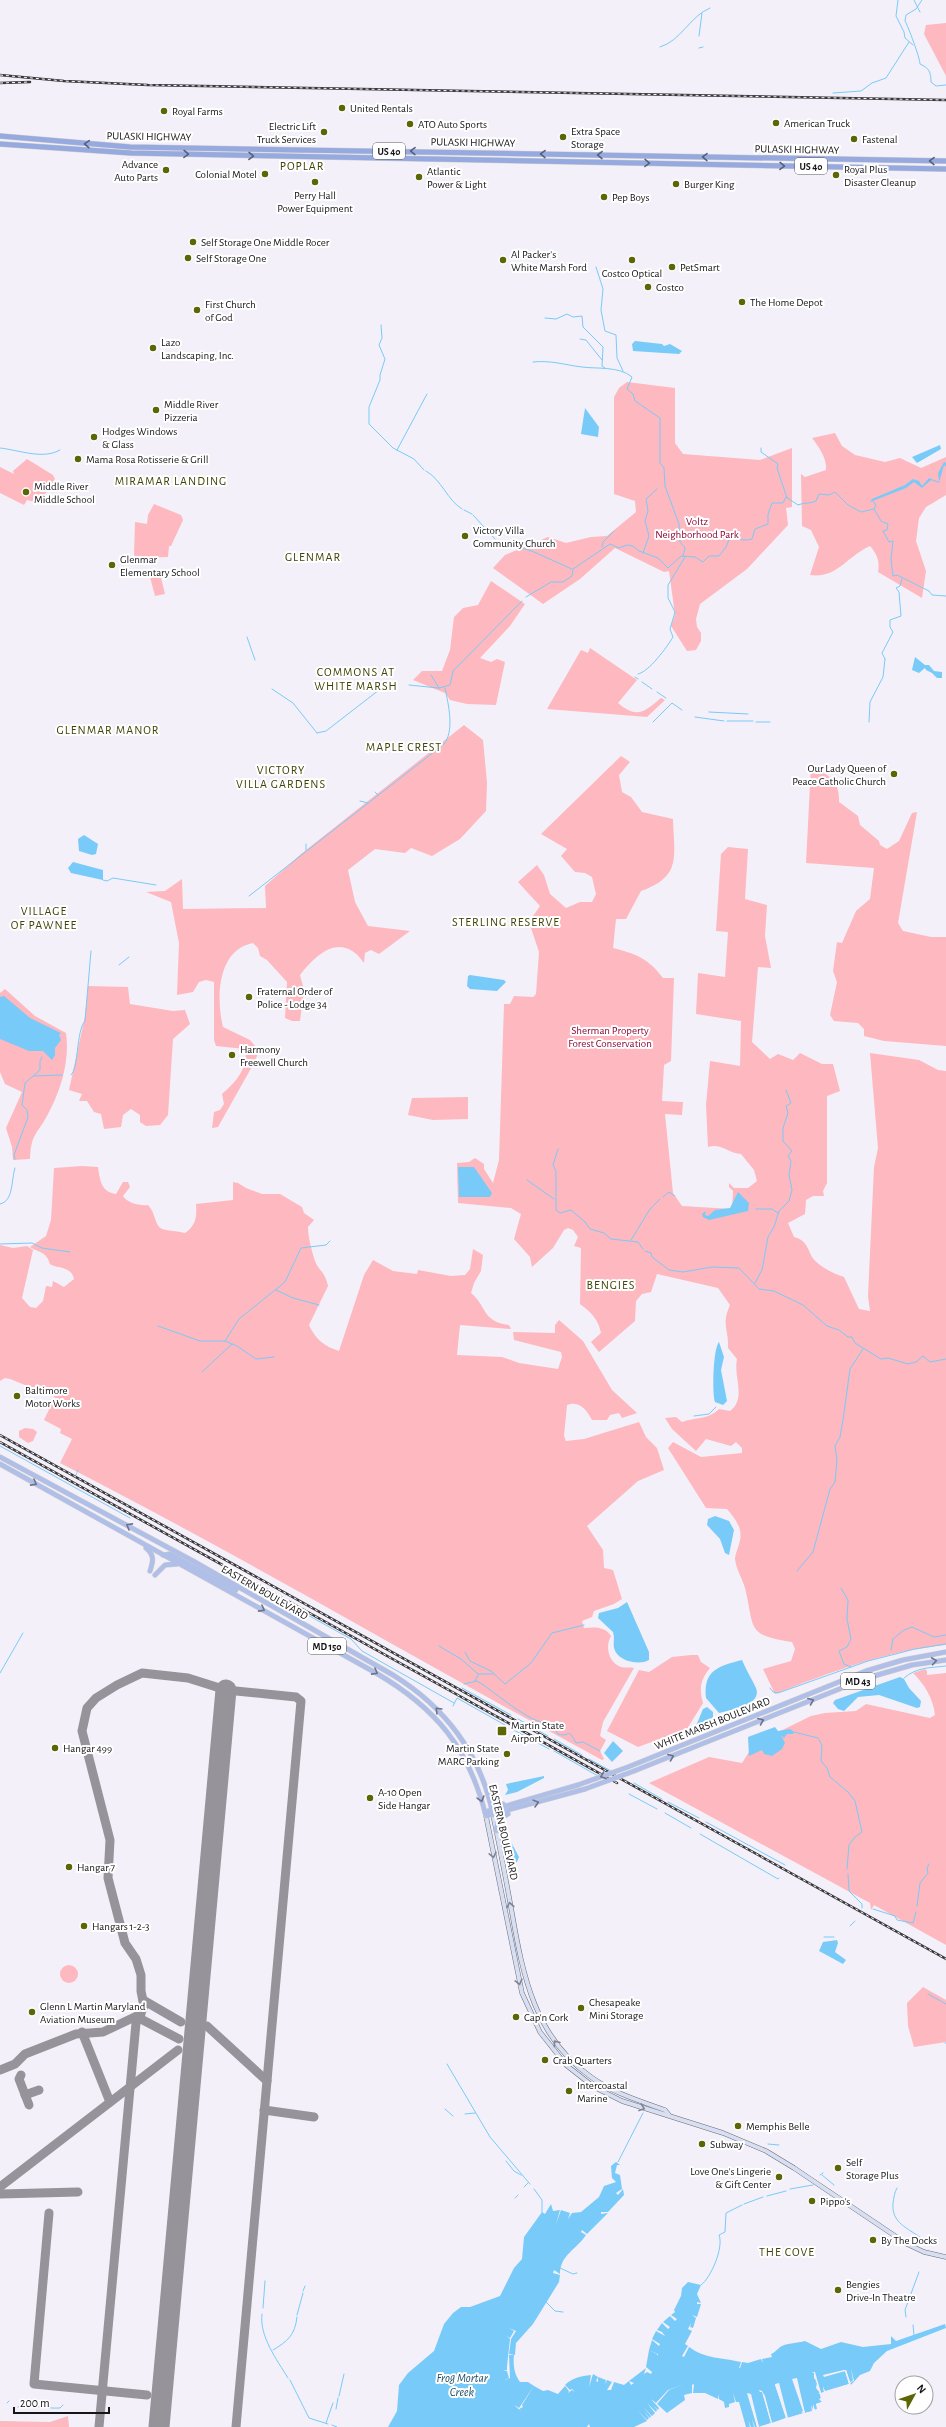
<svg xmlns="http://www.w3.org/2000/svg" width="946" height="2427" viewBox="0 0 946 2427" font-family="'Alegreya Sans',sans-serif">
	<style>
		.green { fill: #feb8bf }
		.water { fill: #78cbf8 }
		.pier { fill: #f4f0f9 }
		.lines { fill: none; stroke-linecap: round; stroke-linejoin: round }
		.stream { stroke: #78cbf8; stroke-width: 1 }
		.taxiway { stroke: #96949a; stroke-width: 9 }
		.runway { stroke: #96949a; stroke-width: 21 }
		.secondary-casing { stroke: #6e6b72; stroke-width: 5 }
		.primary-casing { stroke: #d0d0d1; stroke-width: 5.5 }
		.trunk-casing { stroke: #d0d0d1; stroke-width: 6 }
		.secondary { stroke: #d7dff3; stroke-width: 4 }
		.primary { stroke: #b0bfe7; stroke-width: 4.5 }
		.trunk { stroke: #96aadf; stroke-width: 5 }
		.rail-casing { stroke: #38373b; stroke-width: 2.5 }
		.rail { stroke: #fff; stroke-width: 1; stroke-dasharray: 3; stroke-linecap: butt }
		.primary-bridge-casing { stroke: #d0d0d1; stroke-width: 5.5; stroke-linecap: butt }
		.primary-bridge { stroke: #b0bfe7; stroke-width: 4.5 }
		.oneway { stroke: #56607c }
		.oneway2 { stroke: #6b728a }
		.oneway3 { stroke: #808490 }
		.poi-dot { fill: #5d6607; stroke: #fff; stroke-width: 1.5 }
		.labels { text-anchor: middle; stroke-width: 4; stroke-linejoin: round; paint-order: stroke }
		.shield { fill: #fff; stroke: #5c5b5d; stroke-width: 1 }
		.shield-label { font-size: 10px; font-weight: bold; fill: #161518 }
		.poi-label { font-size: 11px; fill: #161518; stroke: #fff; text-anchor: start }
		.street-label { font-size: 11px; fill: #161518; stroke: #fff }
		.park-label { font-size: 11px; fill: #8c0833; stroke: #fff }
		.neighbourhood-label { font-size: 12px; letter-spacing: 1px; fill: #3d4405; stroke: #fff }
		.water-label { font-size: 12px; font-style: italic; fill: #1e4d64; stroke: #fff }
	</style>
	<rect width="100%" height="100%" fill="#f4f0f9"/>
	<g class="green">
		<path d="M 946,23 L 946,76 L 924,34 L 926,25 Z"/>
		<path d="M 627,382 L 675,388 L 675,443 L 683,454 L 760,460 L 792,448 L 792,507 L 786,508 L 788,525 L 747,569 L 700,604 L 696,619 L 697,627 L 701,633 L 701,641 L 696,650 L 687,651 L 671,626 L 675,615 L 669,571 L 664,572 L 615,548 L 580,579 L 543,604 L 493,568 L 505,555 L 548,537 L 566,543 L 591,537 L 607,536 L 636,512 L 635,501 L 614,494 L 614,397 L 619,388 Z"/>
		<path d="M 835,433 L 842,446 L 855,455 L 885,462 L 900,458 L 921,468 L 946,457 L 946,495 L 926,507 L 919,518 L 916,541 L 926,571 L 922,598 L 878,572 C 880,561 877,554 870,546 C 847,556 837,579 810,575 L 819,547 L 811,530 L 802,526 L 801,474 L 805,477 L 826,470 C 827,458 819,447 812,438 Z"/>
		<path d="M 27,459 L 53,475 L 55,479 L 39,503 L 27,500 L 24,505 L 0,493 L 0,467 L 14,474 L 13,471 Z"/>
		<path d="M 154,504 L 181,515 L 183,520 L 171,546 L 169,546 L 168,557 L 137,558 L 134,555 L 135,522 L 147,524 L 148,515 Z"/>
		<path d="M 160,574 L 165,594 L 155,596 L 150,577 Z"/>
		<path d="M 491,581 L 525,604 L 510,626 L 480,658 L 491,662 L 497,659 L 505,662 L 496,705 L 467,704 L 450,700 L 445,693 L 413,680 L 422,671 L 442,671 L 450,650 L 454,617 L 463,608 L 478,605 Z"/>
		<path d="M 590,648 L 637,680 L 618,703 C 637,719 644,712 661,698 L 665,700 L 647,717 L 547,709 L 581,650 L 588,653 Z"/>
		<path d="M 464,725 L 483,740 L 487,782 L 486,811 L 460,839 L 432,856 L 411,848 L 405,853 L 375,849 L 348,870 L 355,902 L 368,926 L 410,931 L 379,954 L 371,950 L 365,953 L 364,963 C 342,932 318,952 300,975 L 304,990 L 300,1021 L 292,1021 L 285,1018 L 287,982 L 267,960 L 260,956 L 258,948 L 253,943 C 217,950 216,998 223,1027 L 250,1040 L 259,1051 L 254,1063 L 218,1127 L 212,1128 L 214,1112 L 220,1110 L 224,1104 L 222,1094 C 235,1083 249,1068 245,1049 L 216,1046 L 214,1040 L 214,982 L 206,980 L 199,982 L 193,992 L 177,995 L 179,943 L 171,902 L 146,892 L 165,891 L 182,879 L 183,909 L 266,908 L 265,886 L 301,854 Z"/>
		<path d="M 621,756 L 630,762 L 619,775 L 622,792 L 631,797 L 642,812 L 673,819 C 674,857 682,876 641,891 L 626,919 L 616,919 L 613,948 C 636,954 648,958 663,978 L 674,978 L 671,1061 L 664,1065 L 662,1101 L 683,1102 L 682,1115 L 665,1114 L 673,1193 L 682,1206 L 732,1209 L 733,1191 L 729,1187 L 729,1183 L 734,1188 L 748,1188 L 757,1181 L 754,1170 L 741,1154 C 730,1154 721,1143 708,1147 L 706,1105 L 710,1061 L 740,1066 L 741,1021 L 696,1014 L 698,973 L 725,977 L 728,932 L 716,931 L 721,854 L 728,847 L 748,849 L 745,899 L 767,905 L 765,936 L 771,968 L 758,967 L 752,1042 L 770,1059 L 778,1054 L 793,1060 L 800,1053 L 822,1064 L 833,1064 L 840,1091 L 827,1096 L 827,1183 L 823,1191 L 824,1196 L 813,1196 L 806,1200 L 805,1214 L 788,1223 L 794,1237 C 806,1240 807,1247 812,1257 C 818,1266 834,1274 844,1277 L 859,1309 L 870,1311 L 868,1296 L 874,1167 L 878,1148 L 870,1053 L 919,1060 L 938,1070 L 946,1071 L 946,1645 C 886,1651 831,1672 775,1694 L 763,1669 L 791,1661 L 795,1649 L 792,1642 C 745,1635 755,1628 745,1588 C 742,1578 736,1569 735,1559 C 735,1554 738,1549 739,1544 C 744,1529 736,1520 727,1509 L 706,1508 L 668,1448 L 673,1442 L 701,1457 L 742,1453 L 742,1448 L 736,1442 L 731,1446 L 706,1439 L 696,1451 L 672,1429 L 665,1418 L 676,1417 L 682,1422 C 695,1417 708,1420 719,1409 L 730,1411 C 747,1398 733,1377 737,1359 L 728,1348 C 729,1329 721,1325 730,1305 L 718,1288 L 657,1274 L 651,1292 L 642,1294 L 636,1301 L 635,1321 L 599,1352 L 591,1342 L 601,1333 C 598,1319 592,1313 580,1304 L 581,1248 L 574,1246 L 578,1237 L 573,1230 L 568,1228 L 564,1230 L 553,1248 L 532,1267 L 530,1257 L 514,1239 L 521,1214 L 511,1208 L 458,1203 L 457,1163 L 469,1162 L 475,1158 L 484,1164 L 484,1169 L 493,1183 L 499,1160 L 504,1004 L 510,1004 L 514,996 L 533,997 L 536,994 L 539,952 L 529,922 L 540,906 L 518,882 L 537,865 L 544,875 L 550,894 L 566,908 L 580,902 L 592,902 L 596,894 L 592,877 L 585,873 L 575,872 L 561,856 L 567,849 L 541,834 Z"/>
		<path d="M 811,766 C 829,775 840,781 839,802 L 858,816 L 860,825 L 879,841 L 880,845 L 887,849 L 899,841 L 912,813 L 917,812 L 898,923 L 903,931 L 931,937 L 946,937 L 946,1046 L 884,1041 L 864,1036 L 864,1029 L 858,1023 L 834,1021 L 830,1015 L 837,982 L 833,971 L 837,942 L 842,943 L 856,911 L 870,899 L 874,868 L 806,863 Z"/>
		<path d="M 88,986 L 128,987 L 130,1004 L 173,1011 L 185,1010 L 190,1024 L 173,1039 L 168,1115 L 160,1125 L 146,1126 L 140,1122 L 140,1115 L 131,1109 L 123,1115 L 121,1127 L 104,1129 L 101,1114 L 94,1112 L 87,1101 L 79,1101 L 82,1094 L 69,1090 L 85,1016 Z"/>
		<path d="M 5,989 L 35,1016 L 66,1033 C 70,1060 61,1090 48,1114 C 37,1135 31,1133 30,1159 L 13,1160 L 12,1147 L 6,1128 L 22,1092 L 5,1084 L 0,1072 L 0,993 Z"/>
		<path d="M 468,1097 L 468,1119 L 433,1120 L 408,1115 L 412,1098 Z"/>
		<path d="M 82,1166 L 98,1167 C 100,1180 101,1192 116,1194 L 123,1182 L 128,1182 L 130,1187 L 123,1196 C 127,1203 140,1206 148,1205 C 156,1213 154,1225 162,1229 C 169,1231 177,1231 185,1233 C 196,1225 197,1217 196,1204 L 233,1200 L 233,1182 L 238,1183 L 246,1188 L 262,1194 L 280,1194 L 302,1207 L 304,1213 L 314,1220 L 308,1227 C 308,1237 312,1252 315,1261 C 318,1270 325,1271 328,1286 L 309,1325 C 316,1340 324,1346 339,1351 L 364,1275 L 373,1260 L 393,1271 L 417,1274 L 418,1270 L 451,1276 L 465,1275 L 470,1269 L 473,1249 L 483,1255 L 481,1271 L 474,1283 L 471,1293 C 487,1306 482,1322 509,1325 L 511,1329 L 460,1325 L 457,1355 L 502,1357 L 519,1363 L 558,1369 L 562,1357 L 561,1352 L 514,1340 L 513,1332 L 555,1333 L 555,1325 L 559,1320 L 583,1341 L 612,1390 L 637,1413 L 622,1418 L 619,1413 L 610,1415 L 607,1420 L 592,1420 C 587,1411 580,1400 567,1405 L 564,1436 L 566,1441 L 584,1439 L 639,1422 L 646,1437 L 657,1448 L 664,1470 L 638,1481 L 587,1526 L 603,1550 L 604,1568 L 613,1570 L 622,1599 L 614,1604 L 594,1611 L 592,1617 L 582,1621 L 584,1628 C 594,1627 605,1626 611,1636 C 605,1646 608,1662 621,1667 C 625,1668 630,1667 634,1668 L 603,1722 L 600,1736 L 606,1740 L 600,1751 L 604,1759 L 602,1760 C 420,1662 244,1557 60,1463 L 72,1439 L 60,1433 L 61,1429 L 44,1420 L 55,1397 L 10,1379 L 5,1378 L 0,1381 L 0,1245 L 13,1248 L 27,1246 L 33,1250 L 22,1298 L 30,1307 L 36,1308 L 43,1301 L 46,1286 L 52,1287 L 53,1281 L 64,1287 L 74,1279 C 71,1265 56,1269 50,1264 C 46,1251 39,1253 30,1247 L 46,1236 L 51,1220 L 54,1168 Z"/>
		<path d="M 25,1428 L 33,1429 L 37,1432 L 33,1441 L 28,1443 L 19,1437 L 19,1431 Z"/>
		<path d="M 691,1655 L 698,1655 L 701,1662 L 710,1668 C 700,1680 699,1688 703,1703 L 687,1729 L 638,1747 L 607,1731 L 639,1670 L 649,1672 L 672,1657 Z"/>
		<path d="M 925,1669 L 927,1671 L 927,1675 L 946,1673 L 946,1945 L 874,1905 L 871,1910 L 870,1903 L 649,1783 L 709,1757 L 742,1763 L 754,1744 L 811,1716 L 825,1713 L 856,1711 L 866,1704 L 930,1718 L 935,1715 C 933,1698 925,1685 913,1673 Z"/>
		<circle cx="69" cy="1974" r="9"/>
		<path d="M 923,1987 L 946,2000 L 946,2042 L 914,2047 L 908,2026 L 907,2003 Z"/>
		<path d="M 68,2416 L 69,2427 L 0,2427 L 0,2421 L 50,2422 Z"/>
	</g>
	<g class="water">
		<path d="M 635,341 L 662,344 L 664,346 L 670,344 L 682,351 L 679,354 L 633,351 L 632,344 Z"/>
		<path d="M 585,408 L 599,427 L 598,437 L 581,434 Z"/>
		<path d="M 940,445 L 941,449 L 917,463 L 912,457 Z"/>
		<path d="M 944,462 L 946,463 L 946,467 L 944,465 L 939,483 L 931,480 L 922,488 L 914,482 L 906,488 L 870,502 L 872,499 L 905,485 L 913,479 L 919,481 L 922,486 L 929,478 L 939,482 L 938,473 Z"/>
		<path d="M 915,657 L 925,665 L 929,665 L 934,671 L 942,672 L 942,678 L 937,678 L 932,673 L 926,670 L 925,668 L 919,673 L 912,670 Z"/>
		<path d="M 84,835 L 98,844 L 96,854 L 92,855 L 79,851 L 78,839 Z"/>
		<path d="M 73,862 L 103,870 L 103,880 L 71,873 L 68,868 Z"/>
		<path d="M 470,975 L 504,980 L 506,982 L 497,991 L 470,989 L 467,986 L 468,976 Z"/>
		<path d="M 4,996 L 30,1018 L 61,1033 L 59,1035 L 61,1040 L 55,1048 L 55,1055 L 52,1060 L 43,1051 L 29,1051 L 0,1039 L 0,997 Z"/>
		<path d="M 458,1167 L 474,1167 L 492,1193 L 490,1197 L 459,1197 Z"/>
		<path d="M 738,1192 L 749,1203 L 748,1211 L 709,1220 L 703,1217 L 702,1214 L 706,1211 L 705,1215 L 708,1216 L 715,1210 L 730,1208 Z"/>
		<path d="M 719,1342 L 724,1357 L 721,1370 L 727,1401 L 723,1405 L 715,1402 C 712,1393 713,1349 719,1342 Z"/>
		<path d="M 715,1516 L 729,1521 L 734,1530 L 729,1555 L 725,1553 L 720,1539 L 707,1525 L 708,1519 Z"/>
		<path d="M 627,1602 L 649,1652 L 649,1660 C 639,1666 617,1661 614,1648 C 613,1642 615,1638 613,1632 L 598,1618 L 599,1613 L 618,1608 Z"/>
		<path d="M 742,1660 C 746,1670 752,1679 756,1688 C 763,1705 730,1710 719,1713 L 706,1698 C 703,1670 719,1666 742,1660 Z"/>
		<path d="M 900,1677 L 904,1679 L 909,1688 L 921,1701 L 920,1707 L 917,1708 L 879,1695 L 858,1697 L 844,1711 L 838,1709 L 833,1703 L 835,1700 Z"/>
		<path d="M 707,1707 L 713,1712 L 713,1718 L 696,1726 L 703,1709 Z"/>
		<path d="M 775,1727 L 778,1731 L 790,1729 L 794,1732 L 793,1734 L 787,1734 L 784,1738 L 781,1735 L 785,1743 L 782,1749 L 772,1756 L 764,1754 L 762,1750 L 749,1756 L 748,1737 Z"/>
		<path d="M 613,1741 L 623,1751 L 612,1762 L 604,1753 Z"/>
		<path d="M 544,1776 L 544,1778 L 517,1792 L 505,1795 L 508,1790 L 506,1784 Z"/>
		<path d="M 511,1842 L 519,1857 L 517,1862 L 513,1863 L 509,1860 L 506,1844 Z"/>
		<path d="M 837,1940 L 838,1943 L 835,1952 L 846,1960 L 843,1964 L 819,1951 L 823,1942 Z"/>
		<path d="M 616,2162 L 620,2165 L 617,2165 L 615,2173 L 620,2175 L 622,2189 L 616,2193 L 618,2195 L 623,2189 L 624,2195 L 608,2212 L 601,2212 L 601,2214 L 608,2213 L 587,2234 L 582,2230 L 581,2232 L 586,2235 C 577,2249 560,2255 560,2274 L 554,2270 L 553,2273 L 560,2275 L 559,2282 L 533,2324 L 516,2343 L 515,2355 L 509,2354 L 511,2339 L 516,2331 L 509,2328 L 514,2331 L 510,2338 L 507,2336 L 510,2339 L 507,2366 L 507,2370 L 503,2371 L 507,2371 L 509,2378 L 505,2380 L 510,2378 L 509,2355 L 514,2355 C 513,2365 514,2374 520,2382 L 528,2382 L 534,2386 L 519,2408 L 514,2405 L 522,2412 L 519,2409 L 523,2407 L 522,2405 L 534,2386 L 543,2391 L 548,2390 L 558,2394 L 565,2386 L 569,2391 L 568,2393 L 572,2390 L 575,2392 L 572,2389 L 570,2390 L 565,2385 C 572,2378 581,2376 591,2375 L 589,2387 L 593,2374 L 598,2377 L 596,2381 L 598,2382 L 598,2377 L 606,2380 L 605,2384 L 607,2380 L 612,2382 L 607,2390 L 611,2390 L 614,2382 L 624,2385 L 629,2381 L 631,2385 L 634,2383 L 629,2381 L 646,2368 L 644,2374 L 647,2372 L 651,2374 L 652,2372 L 646,2367 L 649,2350 L 657,2354 L 657,2356 L 658,2354 L 649,2350 L 652,2340 L 659,2346 L 660,2344 L 652,2339 L 656,2331 L 665,2336 L 662,2332 L 657,2330 L 662,2323 L 668,2329 L 670,2327 L 663,2322 L 670,2316 L 675,2321 L 677,2319 L 671,2315 L 675,2312 L 674,2310 L 681,2296 L 682,2288 L 688,2282 L 701,2285 L 697,2294 L 701,2303 L 697,2302 L 697,2304 L 701,2304 L 697,2317 L 692,2315 L 696,2318 L 693,2328 L 690,2327 L 691,2323 L 688,2329 L 692,2331 L 685,2344 L 688,2346 L 682,2356 L 684,2357 L 689,2347 C 706,2359 719,2357 741,2362 L 739,2368 L 740,2368 L 742,2362 L 748,2363 L 761,2359 L 763,2363 L 762,2359 L 772,2357 L 771,2354 C 776,2352 778,2348 782,2346 C 788,2343 797,2343 805,2341 L 821,2349 L 841,2342 L 863,2347 L 891,2344 L 891,2336 L 896,2341 L 945,2324 L 946,2328 L 887,2351 L 874,2363 L 870,2371 L 860,2375 L 851,2385 L 846,2370 L 826,2375 L 824,2376 L 845,2371 L 849,2384 L 825,2392 L 823,2386 L 824,2392 L 821,2393 L 814,2372 L 822,2402 L 816,2404 L 818,2409 L 813,2410 L 811,2405 L 813,2411 L 805,2413 L 794,2379 L 804,2413 L 787,2418 L 777,2384 L 775,2385 L 786,2418 L 772,2423 L 762,2391 L 771,2423 L 759,2427 L 749,2394 L 757,2427 L 755,2427 L 752,2419 L 754,2427 L 751,2427 L 748,2420 L 750,2427 L 746,2427 L 739,2402 L 736,2402 L 733,2393 L 735,2402 L 729,2404 L 729,2407 L 725,2408 L 724,2402 L 719,2399 L 719,2394 L 718,2399 L 705,2393 L 693,2393 L 694,2384 L 692,2385 L 692,2393 L 684,2395 L 685,2400 L 667,2413 L 657,2404 L 669,2390 L 684,2384 L 668,2390 L 656,2403 L 651,2399 L 659,2408 L 658,2410 L 654,2406 L 657,2410 L 656,2412 L 647,2403 L 655,2413 L 652,2416 L 643,2407 L 651,2416 L 650,2418 L 644,2412 L 649,2418 L 647,2420 L 638,2411 L 647,2421 L 634,2427 L 590,2427 L 589,2424 L 587,2427 L 388,2427 L 397,2411 L 399,2385 L 408,2373 L 434,2351 L 444,2324 L 453,2313 L 461,2307 L 470,2307 L 500,2296 L 514,2268 L 522,2259 L 524,2237 L 542,2212 L 545,2214 L 551,2204 L 553,2211 L 560,2210 L 556,2224 L 561,2210 L 570,2213 L 568,2219 L 572,2213 L 581,2212 L 599,2197 L 604,2186 L 616,2182 L 612,2178 L 611,2166 Z"/>
	</g>
	<path class="pier" d="M 844,2370 L 846,2370 L 850,2382 L 853,2381 L 851,2369 L 854,2381 L 850,2383 L 851,2387 L 821,2394 L 824,2403 L 818,2405 L 820,2410 L 762,2427 L 757,2427 L 747,2393 L 751,2394 L 759,2427 L 771,2423 L 762,2392 L 760,2392 L 759,2390 L 762,2391 L 765,2396 L 772,2423 L 786,2418 L 775,2384 L 779,2383 L 788,2418 L 804,2413 L 801,2412 L 803,2411 L 792,2379 L 797,2378 L 805,2413 L 812,2411 L 811,2405 L 813,2410 L 813,2404 L 815,2410 L 817,2409 L 816,2404 L 822,2402 L 819,2399 L 821,2398 L 820,2394 L 818,2394 L 820,2393 L 816,2388 L 817,2383 L 815,2383 L 817,2382 L 814,2378 L 814,2373 L 812,2372 L 815,2372 L 821,2393 L 824,2392 L 823,2387 L 825,2391 L 849,2384 L 845,2371 L 824,2377 L 823,2375 Z"/>
	<g class="lines">
		<g class="stream">
			<path d="M 898,0 L 896,16 L 904,32 L 905,38 L 913,45"/>
			<path d="M 914,0 L 920,12"/>
			<path d="M 922,0 L 916,9 L 906,15 L 905,21 C 908,26 920,58 920,64 C 929,68 931,72 931,82 L 936,86 L 946,85"/>
			<path d="M 699,36 L 702,13"/>
			<path d="M 660,47 C 681,41 690,16 710,8"/>
			<path d="M 699,48 L 703,47"/>
			<path d="M 833,93 L 861,91 L 872,83 L 886,78 L 909,42"/>
			<path d="M 596,267 L 603,289 L 601,310 L 605,331 L 616,335 L 617,358 L 623,371"/>
			<path d="M 545,318 L 556,319 L 567,314 L 573,317 L 582,316 L 583,327 L 603,347 L 602,366 L 605,368"/>
			<path d="M 381,325 L 382,338 L 379,345 L 385,359 L 380,375 L 380,380 L 369,407 L 369,424 L 393,448 L 414,459 L 424,470"/>
			<path d="M 580,339 L 586,340 L 602,360"/>
			<path d="M 533,362 C 551,360 565,365 582,367 C 597,369 619,366 632,377 L 627,389 L 633,394 L 635,401 L 660,418 L 660,463 L 664,468 L 665,486 L 679,524 L 680,542 L 685,548 L 683,556"/>
			<path d="M 0,448 C 19,450 43,460 60,450"/>
			<path d="M 761,448 L 761,452 L 778,464 L 777,468 L 787,498"/>
			<path d="M 397,450 L 427,394"/>
			<path d="M 426,471 C 442,480 447,500 462,509"/>
			<path d="M 873,501 L 876,505 L 874,509 L 881,521 L 888,524 L 887,530 L 883,531 L 889,542 L 893,541 L 891,559 L 893,576 L 897,575 L 929,591 L 932,595 L 946,596"/>
			<path d="M 464,510 L 472,514"/>
			<path d="M 473,515 L 495,539"/>
			<path d="M 507,543 L 534,552 L 572,569"/>
			<path d="M 602,547 L 603,542 L 614,531"/>
			<path d="M 643,553 L 649,536 L 645,521 L 648,511 L 646,499 L 657,489"/>
			<path d="M 573,569 L 610,544 L 619,548 L 627,545 L 633,546 L 639,551 L 658,558 L 668,568 L 681,556 L 695,557 L 703,562 L 709,556 L 719,556 L 726,547 L 729,540 C 737,537 743,542 752,539 L 755,529 L 768,524 L 768,514 L 772,503 L 783,503 L 786,497 L 798,505 C 804,502 811,504 816,501 L 819,494 L 829,495 L 835,492 L 848,505 L 861,512 L 874,509"/>
			<path d="M 526,597 L 551,582 L 563,582 L 572,576 L 573,570"/>
			<path d="M 247,637 L 255,660"/>
			<path d="M 885,659 L 882,653 L 893,632 L 890,627 L 890,620 L 901,616 L 899,592 L 896,588 L 900,586 L 902,579"/>
			<path d="M 638,674 C 649,672 667,647 673,637 L 670,629 L 675,612 L 668,598 L 668,585 L 685,557"/>
			<path d="M 431,675 L 439,688"/>
			<path d="M 635,677 L 638,679"/>
			<path d="M 642,682 L 652,689"/>
			<path d="M 409,685 L 438,688"/>
			<path d="M 439,688 L 450,685 L 453,671 L 522,601"/>
			<path d="M 445,688 L 446,692"/>
			<path d="M 272,689 L 293,703 L 317,733"/>
			<path d="M 657,692 L 666,698"/>
			<path d="M 709,712 L 748,714"/>
			<path d="M 695,717 L 724,721"/>
			<path d="M 727,721 L 753,721"/>
			<path d="M 653,722 L 672,703 L 682,710"/>
			<path d="M 756,722 L 770,722"/>
			<path d="M 869,722 L 870,702 L 883,677 L 885,659"/>
			<path d="M 317,733 L 326,731 L 388,683 L 397,683"/>
			<path d="M 375,792 L 378,795"/>
			<path d="M 360,801 L 368,803"/>
			<path d="M 306,850 L 306,844"/>
			<path d="M 103,880 L 107,881 L 113,878 L 156,885"/>
			<path d="M 249,896 L 444,744 C 454,732 449,707 446,693"/>
			<path d="M 119,965 L 129,957"/>
			<path d="M 71,1075 C 79,1068 76,1031 85,1021 L 91,951"/>
			<path d="M 34,1076 L 62,1075"/>
			<path d="M 558,1149 L 553,1165 L 556,1171 L 556,1210 L 560,1213 L 571,1210 L 585,1222 L 590,1229 L 604,1233 L 611,1239 L 638,1242 L 643,1249"/>
			<path d="M 15,1159 L 14,1155 L 28,1117 L 27,1110 L 22,1105 L 25,1083 L 40,1070 L 40,1061 L 42,1057"/>
			<path d="M 527,1180 L 554,1199"/>
			<path d="M 663,1197 L 669,1192 L 675,1196"/>
			<path d="M 0,1204 C 14,1201 11,1180 15,1168"/>
			<path d="M 756,1209 L 772,1209 L 778,1213"/>
			<path d="M 631,1240 L 650,1209 L 660,1199"/>
			<path d="M 0,1244 L 32,1243 L 42,1248 L 70,1252"/>
			<path d="M 645,1251 L 651,1253 L 652,1257 L 669,1270 L 683,1272 L 712,1267 L 739,1268 L 759,1289 L 774,1291 L 803,1305 L 827,1326 L 839,1330 L 848,1337 L 852,1337 L 855,1343 L 881,1359 L 888,1358 L 908,1364 L 916,1362 L 923,1356 L 930,1362 L 946,1359"/>
			<path d="M 755,1283 L 762,1270 L 768,1237 L 774,1227 L 779,1211 L 789,1201 L 792,1190 L 789,1175 L 791,1161 L 788,1156 L 792,1151 L 783,1141 L 783,1128 L 788,1113 L 786,1106 L 791,1103 L 786,1090"/>
			<path d="M 276,1290 L 293,1298 L 319,1305"/>
			<path d="M 158,1326 L 200,1341 L 225,1341 L 237,1346 L 256,1359 L 274,1357"/>
			<path d="M 225,1341 L 239,1319 L 285,1282 L 301,1248 L 326,1245 L 330,1241"/>
			<path d="M 202,1372 L 232,1344"/>
			<path d="M 694,1416 L 709,1414 L 716,1407"/>
			<path d="M 0,1446 L 130,1518"/>
			<path d="M 77,1472 L 78,1470"/>
			<path d="M 76,1475 L 77,1473"/>
			<path d="M 797,1571 L 813,1552 L 830,1489 L 835,1482 L 837,1460 L 835,1446 L 840,1437 L 843,1420 L 850,1369 L 863,1349"/>
			<path d="M 841,1588 L 848,1600 L 847,1619 L 851,1639 L 847,1647 L 839,1651 L 844,1664 L 851,1667"/>
			<path d="M 277,1598 L 351,1639 L 362,1651 L 454,1703"/>
			<path d="M 439,1646 L 461,1659 L 478,1674 L 493,1674"/>
			<path d="M 891,1650 L 893,1639 L 904,1630 L 912,1627 L 934,1637 L 946,1635"/>
			<path d="M 465,1652 L 470,1661 L 491,1671 L 505,1684 L 531,1663 L 552,1633 L 584,1625"/>
			<path d="M 0,1673 L 23,1633"/>
			<path d="M 904,1678 C 917,1667 929,1668 946,1666"/>
			<path d="M 475,1681 L 478,1675"/>
			<path d="M 464,1684 L 477,1681 C 496,1692 529,1724 551,1724 L 558,1734 C 571,1738 567,1726 576,1743 L 583,1742 L 600,1751"/>
			<path d="M 462,1688 L 511,1715"/>
			<path d="M 770,1688 L 773,1692 L 778,1693 L 868,1661 L 915,1649 L 946,1644"/>
			<path d="M 453,1706 L 457,1698 L 505,1725"/>
			<path d="M 518,1719 L 548,1736"/>
			<path d="M 512,1729 L 549,1749"/>
			<path d="M 794,1732 L 818,1738 L 822,1745 L 821,1761 L 827,1768 L 830,1777 L 848,1792 L 855,1801 L 862,1832 L 855,1837 L 849,1845 L 847,1869"/>
			<path d="M 554,1739 L 582,1755"/>
			<path d="M 554,1751 L 598,1776"/>
			<path d="M 589,1759 L 611,1771"/>
			<path d="M 634,1783 L 662,1799"/>
			<path d="M 629,1794 L 657,1809"/>
			<path d="M 668,1802 L 699,1818"/>
			<path d="M 665,1813 L 691,1828"/>
			<path d="M 706,1822 L 785,1865"/>
			<path d="M 700,1834 L 778,1879 L 779,1878"/>
			<path d="M 848,1874 L 849,1891 L 862,1904 L 862,1908"/>
			<path d="M 917,1906 L 920,1883 L 928,1873 L 927,1868 L 929,1864"/>
			<path d="M 873,1909 L 895,1916 L 897,1920 L 913,1923 L 916,1912"/>
			<path d="M 850,1926 L 855,1921"/>
			<path d="M 824,1937 L 834,1937"/>
			<path d="M 928,1994 L 946,2004"/>
			<path d="M 945,2043 L 946,2043"/>
			<path d="M 447,2064 L 490,2137 L 530,2184"/>
			<path d="M 445,2109 L 453,2116"/>
			<path d="M 465,2114 L 475,2113"/>
			<path d="M 768,2144 L 779,2145"/>
			<path d="M 506,2161 L 514,2171 L 521,2175"/>
			<path d="M 618,2162 L 643,2113"/>
			<path d="M 820,2175 L 823,2173"/>
			<path d="M 822,2175 L 834,2185"/>
			<path d="M 524,2187 L 528,2183"/>
			<path d="M 897,2188 C 894,2193 894,2198 893,2203 C 891,2223 908,2228 921,2238 L 923,2241 L 921,2245"/>
			<path d="M 534,2189 L 542,2200 L 542,2212"/>
			<path d="M 790,2189 L 813,2185"/>
			<path d="M 767,2196 L 786,2191"/>
			<path d="M 515,2198 L 518,2195"/>
			<path d="M 744,2204 L 763,2197"/>
			<path d="M 560,2268 L 573,2274 L 577,2273"/>
			<path d="M 701,2285 C 711,2278 724,2247 719,2235 L 725,2232 L 726,2213 L 742,2205"/>
			<path d="M 303,2291 L 305,2286"/>
			<path d="M 546,2302 L 555,2311 L 563,2312"/>
			<path d="M 263,2308 L 265,2281"/>
			<path d="M 262,2314 C 259,2336 277,2360 288,2378"/>
			<path d="M 297,2315 L 303,2293"/>
			<path d="M 906,2317 L 905,2310 L 919,2272"/>
			<path d="M 913,2325 L 914,2335"/>
			<path d="M 273,2350 C 288,2341 295,2335 297,2317"/>
			<path d="M 290,2380 L 309,2418 L 328,2424"/>
			<path d="M 339,2396 L 344,2374"/>
			<path d="M 7,2403 L 9,2401"/>
			<path d="M 18,2407 C 31,2404 46,2409 60,2408 L 63,2405"/>
			<path d="M 42,2408 L 45,2404"/>
			<path d="M 336,2409 L 338,2398"/>
			<path d="M 326,2423 L 333,2403"/>
			<path d="M 332,2425 L 337,2427"/>
		</g>
		<g class="taxiway">
			<path d="M 143,2000 L 181,2022"/>
			<path d="M 139,2018 L 179,2039"/>
			<path d="M 207,2026 L 267,2081"/>
			<path d="M 82,2032 L 110,2102"/>
			<path d="M 0,2070 L 15,2064 L 25,2054 L 76,2034 L 103,2032 L 141,2014"/>
			<path d="M 21,2075 L 19,2079 L 29,2105"/>
			<path d="M 25,2095 L 39,2090"/>
			<path d="M 264,2110 L 314,2117"/>
			<path d="M 0,2187 L 178,2050"/>
			<path d="M 0,2194 L 78,2192"/>
			<path d="M 49,2213 L 34,2384 L 147,2395"/>
			<path d="M 99,2427 L 136,2023 L 144,2006 L 141,1991 L 141,1975 L 136,1959 L 125,1943 L 108,1878 L 110,1840 L 82,1731 L 87,1708 L 96,1698 L 117,1685 L 142,1673 L 188,1678 L 226,1690 L 296,1697 L 301,1701 L 236,2427"/>
		</g>
		<path class="runway" d="M 159,2427 L 226,1690"/>
		<defs>
			<g id="secondary">
				<path d="M 493,1815 C 500,1847 506,1880 512,1913 C 523,1976 535,2038 591,2077 C 613,2093 640,2101 665,2110 L 669,2115"/>
				<path d="M 486,1816 L 522,1993 L 540,2032 L 566,2065 L 594,2087 L 622,2101 L 723,2133 L 766,2151 L 794,2168 L 907,2244 L 924,2252 L 946,2257"/>
			</g>
			<g id="primary">
				<path d="M 0,1457 L 193,1561 L 393,1675 C 445,1707 481,1754 493,1815"/>
				<path d="M 0,1464 L 376,1673 C 436,1708 469,1748 486,1816 L 585,1789"/>
				<path d="M 146,1548 C 155,1555 153,1562 150,1571"/>
				<path d="M 163,1555 L 170,1554 L 236,1590"/>
				<path d="M 155,1575 L 165,1565 L 177,1564"/>
				<path d="M 628,1767 L 866,1671 L 903,1660 L 946,1652"/>
				<path d="M 634,1771 L 867,1678 L 912,1665 L 946,1660"/>
				<path d="M 490,1794 L 495,1803 L 503,1804"/>
				<path d="M 485,1812 L 578,1785"/>
				<path d="M 496,1831 L 498,1820 L 508,1814"/>
			</g>
			<g id="trunk">
				<path d="M 0,136 L 130,147 L 946,161"/>
				<path d="M 0,144 L 131,153 L 946,169"/>
			</g>
		</defs>
		<use href="#secondary" class="secondary-casing"/>
		<use href="#primary" class="primary-casing"/>
		<use href="#trunk" class="trunk-casing"/>
		<use href="#secondary" class="secondary"/>
		<use href="#primary" class="primary"/>
		<use href="#trunk" class="trunk"/>
		<defs>
			<g id="rail">
				<path d="M 0,75 L 64,81 L 148,85 L 946,100"/>
				<path d="M 0,83 L 30,82"/>
				<path d="M 0,1435 L 946,1959"/>
				<path d="M 0,1442 L 617,1783"/>
			</g>
		</defs>
		<use href="#rail" class="rail-casing"/>
		<use href="#rail" class="rail"/>
		<defs>
			<g id="primary-bridge">
				<path d="M 578,1785 L 628,1767"/>
				<path d="M 585,1789 L 634,1771"/>
			</g>
		</defs>
		<use href="#primary-bridge" class="primary-bridge-casing"/>
		<use href="#primary-bridge" class="primary-bridge"/>
	</g>
	<defs><path id="oneway-chevron" d="M-2-3.5L2.5 0L-2 3.5" fill="none" stroke-width="1.6" stroke-linecap="round" stroke-linejoin="round"/></defs>
	<g class="oneway">
		<use href="#oneway-chevron" transform="translate(87 144) rotate(-176)"/>
		<use href="#oneway-chevron" transform="translate(413 151) rotate(-179)"/>
		<use href="#oneway-chevron" transform="translate(186 154) rotate(1)"/>
		<use href="#oneway-chevron" transform="translate(543 154) rotate(-179)"/>
		<use href="#oneway-chevron" transform="translate(600 155) rotate(-179)"/>
		<use href="#oneway-chevron" transform="translate(251 156) rotate(1)"/>
		<use href="#oneway-chevron" transform="translate(705 157) rotate(-179)"/>
		<use href="#oneway-chevron" transform="translate(932 161) rotate(-179)"/>
		<use href="#oneway-chevron" transform="translate(647 163) rotate(1)"/>
		<use href="#oneway-chevron" transform="translate(782 166) rotate(1)"/>
	</g>
	<g class="oneway2">
		<use href="#oneway-chevron" transform="translate(34 1483) rotate(29)"/>
		<use href="#oneway-chevron" transform="translate(129 1526) rotate(-151)"/>
		<use href="#oneway-chevron" transform="translate(262 1609) rotate(29)"/>
		<use href="#oneway-chevron" transform="translate(934 1661) rotate(-8)"/>
		<use href="#oneway-chevron" transform="translate(375 1672) rotate(29)"/>
		<use href="#oneway-chevron" transform="translate(811 1701) rotate(-22)"/>
		<use href="#oneway-chevron" transform="translate(438 1710) rotate(-135)"/>
		<use href="#oneway-chevron" transform="translate(761 1721) rotate(-22)"/>
		<use href="#oneway-chevron" transform="translate(671 1757) rotate(-21)"/>
		<use href="#oneway-chevron" transform="translate(603 1776) rotate(160)"/>
		<use href="#oneway-chevron" transform="translate(481 1799) rotate(74)"/>
		<use href="#oneway-chevron" transform="translate(536 1803) rotate(-15)"/>
	</g>
	<g class="oneway3">
		<use href="#oneway-chevron" transform="translate(493 1855) rotate(78)"/>
		<use href="#oneway-chevron" transform="translate(510 1905) rotate(-100)"/>
		<use href="#oneway-chevron" transform="translate(519 1982) rotate(76)"/>
		<use href="#oneway-chevron" transform="translate(556 2043) rotate(-128)"/>
		<use href="#oneway-chevron" transform="translate(642 2108) rotate(20)"/>
	</g>
	<g class="poi-dot">
		<circle cx="342" cy="108" r="4"/>
		<circle cx="164" cy="111" r="4"/>
		<circle cx="776" cy="123" r="4"/>
		<circle cx="410" cy="124" r="4"/>
		<circle cx="324" cy="132" r="4"/>
		<circle cx="563" cy="137" r="4"/>
		<circle cx="854" cy="139" r="4"/>
		<circle cx="166" cy="170" r="4"/>
		<circle cx="265" cy="174" r="4"/>
		<circle cx="836" cy="175" r="4"/>
		<circle cx="419" cy="177" r="4"/>
		<circle cx="315" cy="182" r="4"/>
		<circle cx="676" cy="184" r="4"/>
		<circle cx="604" cy="197" r="4"/>
		<circle cx="193" cy="242" r="4"/>
		<circle cx="188" cy="258" r="4"/>
		<circle cx="503" cy="260" r="4"/>
		<circle cx="632" cy="260" r="4"/>
		<circle cx="672" cy="267" r="4"/>
		<circle cx="648" cy="287" r="4"/>
		<circle cx="742" cy="302" r="4"/>
		<circle cx="197" cy="310" r="4"/>
		<circle cx="153" cy="348" r="4"/>
		<circle cx="156" cy="410" r="4"/>
		<circle cx="94" cy="437" r="4"/>
		<circle cx="78" cy="459" r="4"/>
		<circle cx="26" cy="492" r="4"/>
		<circle cx="465" cy="536" r="4"/>
		<circle cx="112" cy="565" r="4"/>
		<circle cx="894" cy="774" r="4"/>
		<circle cx="249" cy="997" r="4"/>
		<circle cx="232" cy="1055" r="4"/>
		<circle cx="17" cy="1396" r="4"/>
		<rect x="497" y="1726" width="10" height="10" rx="2"/>
		<circle cx="55" cy="1748" r="4"/>
		<circle cx="507" cy="1754" r="4"/>
		<circle cx="370" cy="1798" r="4"/>
		<circle cx="69" cy="1867" r="4"/>
		<circle cx="84" cy="1926" r="4"/>
		<circle cx="581" cy="2008" r="4"/>
		<circle cx="32" cy="2012" r="4"/>
		<circle cx="516" cy="2017" r="4"/>
		<circle cx="545" cy="2060" r="4"/>
		<circle cx="569" cy="2091" r="4"/>
		<circle cx="738" cy="2126" r="4"/>
		<circle cx="702" cy="2144" r="4"/>
		<circle cx="838" cy="2168" r="4"/>
		<circle cx="779" cy="2177" r="4"/>
		<circle cx="812" cy="2201" r="4"/>
		<circle cx="873" cy="2240" r="4"/>
		<circle cx="838" cy="2290" r="4"/>
	</g>
	<g class="labels">
		<g class="shield">
			<rect x="373" y="143" width="32" height="16" rx="3"/>
			<rect x="795" y="158" width="32" height="16" rx="3"/>
			<rect x="308" y="1638" width="38" height="16" rx="3"/>
			<rect x="841" y="1673" width="34" height="16" rx="3"/>
		</g>
		<g class="shield-label">
			<text x="389" y="155">US 40</text>
			<text x="811" y="170">US 40</text>
			<text x="327" y="1650">MD 150</text>
			<text x="858" y="1685">MD 43</text>
		</g>
		<g class="poi-label">
			<text x="350" y="112">United Rentals</text>
			<text x="172" y="115">Royal Farms</text>
			<text x="784" y="127">American Truck</text>
			<text x="418" y="128">ATO Auto Sports</text>
			<text x="316" y="130" text-anchor="end">Electric Lift<tspan x="316" dy="13">Truck Services</tspan></text>
			<text x="571" y="135">Extra Space<tspan x="571" dy="13">Storage</tspan></text>
			<text x="862" y="143">Fastenal</text>
			<text x="158" y="168" text-anchor="end">Advance<tspan x="158" dy="13">Auto Parts</tspan></text>
			<text x="844" y="173">Royal Plus<tspan x="844" dy="13">Disaster Cleanup</tspan></text>
			<text x="427" y="175">Atlantic<tspan x="427" dy="13">Power &amp; Light</tspan></text>
			<text x="257" y="178" text-anchor="end">Colonial Motel</text>
			<text x="684" y="188">Burger King</text>
			<text x="315" y="199" text-anchor="middle">Perry Hall<tspan x="315" dy="13">Power Equipment</tspan></text>
			<text x="612" y="201">Pep Boys</text>
			<text x="201" y="246">Self Storage One Middle Rocer</text>
			<text x="511" y="258">Al Packer's<tspan x="511" dy="13">White Marsh Ford</tspan></text>
			<text x="196" y="262">Self Storage One</text>
			<text x="680" y="271">PetSmart</text>
			<text x="632" y="277" text-anchor="middle">Costco Optical</text>
			<text x="656" y="291">Costco</text>
			<text x="750" y="306">The Home Depot</text>
			<text x="205" y="308">First Church<tspan x="205" dy="13">of God</tspan></text>
			<text x="161" y="346">Lazo<tspan x="161" dy="13">Landscaping, Inc.</tspan></text>
			<text x="164" y="408">Middle River<tspan x="164" dy="13">Pizzeria</tspan></text>
			<text x="102" y="435">Hodges Windows<tspan x="102" dy="13">&amp; Glass</tspan></text>
			<text x="86" y="463">Mama Rosa Rotisserie &amp; Grill</text>
			<text x="34" y="490">Middle River<tspan x="34" dy="13">Middle School</tspan></text>
			<text x="473" y="534">Victory Villa<tspan x="473" dy="13">Community Church</tspan></text>
			<text x="120" y="563">Glenmar<tspan x="120" dy="13">Elementary School</tspan></text>
			<text x="886" y="772" text-anchor="end">Our Lady Queen of<tspan x="886" dy="13">Peace Catholic Church</tspan></text>
			<text x="257" y="995">Fraternal Order of<tspan x="257" dy="13">Police - Lodge 34</tspan></text>
			<text x="240" y="1053">Harmony<tspan x="240" dy="13">Freewell Church</tspan></text>
			<text x="25" y="1394">Baltimore<tspan x="25" dy="13">Motor Works</tspan></text>
			<text x="511" y="1729">Martin State<tspan x="511" dy="13">Airport</tspan></text>
			<text x="63" y="1752">Hangar 499</text>
			<text x="499" y="1752" text-anchor="end">Martin State<tspan x="499" dy="13">MARC Parking</tspan></text>
			<text x="378" y="1796">A-10 Open<tspan x="378" dy="13">Side Hangar</tspan></text>
			<text x="77" y="1871">Hangar 7</text>
			<text x="92" y="1930">Hangars 1-2-3</text>
			<text x="589" y="2006">Chesapeake<tspan x="589" dy="13">Mini Storage</tspan></text>
			<text x="40" y="2010">Glenn L Martin Maryland<tspan x="40" dy="13">Aviation Museum</tspan></text>
			<text x="524" y="2021">Cap'n Cork</text>
			<text x="553" y="2064">Crab Quarters</text>
			<text x="577" y="2089">Intercoastal<tspan x="577" dy="13">Marine</tspan></text>
			<text x="746" y="2130">Memphis Belle</text>
			<text x="710" y="2148">Subway</text>
			<text x="846" y="2166">Self<tspan x="846" dy="13">Storage Plus</tspan></text>
			<text x="771" y="2175" text-anchor="end">Love One's Lingerie<tspan x="771" dy="13">&amp; Gift Center</tspan></text>
			<text x="820" y="2205">Pippo's</text>
			<text x="881" y="2244">By The Docks</text>
			<text x="846" y="2288">Bengies<tspan x="846" dy="13">Drive-In Theatre</tspan></text>
		</g>
		<g class="street-label">
			<text transform="translate(149 136) rotate(1)" y="4">PULASKI HIGHWAY</text>
			<text transform="translate(473 142) rotate(1)" y="4">PULASKI HIGHWAY</text>
			<text transform="translate(797 149) rotate(1)" y="4">PULASKI HIGHWAY</text>
			<text transform="translate(265 1592) rotate(30)" y="4">EASTERN BOULEVARD</text>
			<text transform="translate(712 1723) rotate(-22)" y="4">WHITE MARSH BOULEVARD</text>
			<text transform="translate(504 1832) rotate(77)" y="4">EASTERN BOULEVARD</text>
		</g>
		<g class="park-label">
			<text x="697" y="525">Voltz<tspan x="697" dy="13">Neighborhood Park</tspan></text>
			<text x="610" y="1034">Sherman Property<tspan x="610" dy="13">Forest Conservation</tspan></text>
		</g>
		<g class="neighbourhood-label">
			<text x="302" y="170">POPLAR</text>
			<text x="171" y="485">MIRAMAR LANDING</text>
			<text x="313" y="561">GLENMAR</text>
			<text x="356" y="676">COMMONS AT<tspan x="356" dy="14">WHITE MARSH</tspan></text>
			<text x="108" y="734">GLENMAR MANOR</text>
			<text x="404" y="751">MAPLE CREST</text>
			<text x="281" y="774">VICTORY<tspan x="281" dy="14">VILLA GARDENS</tspan></text>
			<text x="44" y="915">VILLAGE<tspan x="44" dy="14">OF PAWNEE</tspan></text>
			<text x="506" y="926">STERLING RESERVE</text>
			<text x="611" y="1289">BENGIES</text>
			<text x="787" y="2256">THE COVE</text>
		</g>
		<g class="water-label">
			<text x="462" y="2382">Frog Mortar<tspan x="462" dy="14">Creek</tspan></text>
		</g>
	</g>
	<g transform="translate(914 2395) rotate(50)"><circle r="19" fill="#ffffff" stroke="#a2a1a3"/>
	<path d="M0-3L7 15L0 10L-7 15Z" fill="#5d6607"/>
	<text y="-6" font-size="11" font-weight="bold" text-anchor="middle" fill="#161518">N</text>
	</g>
	<path d="M14 2407v6h95v-6" fill="none" stroke="#161518" stroke-width="2"/>
	<text x="20" y="2407" font-size="12" fill="#161518" stroke="#ffffff" stroke-width="3" paint-order="stroke">200 m</text>
</svg>
